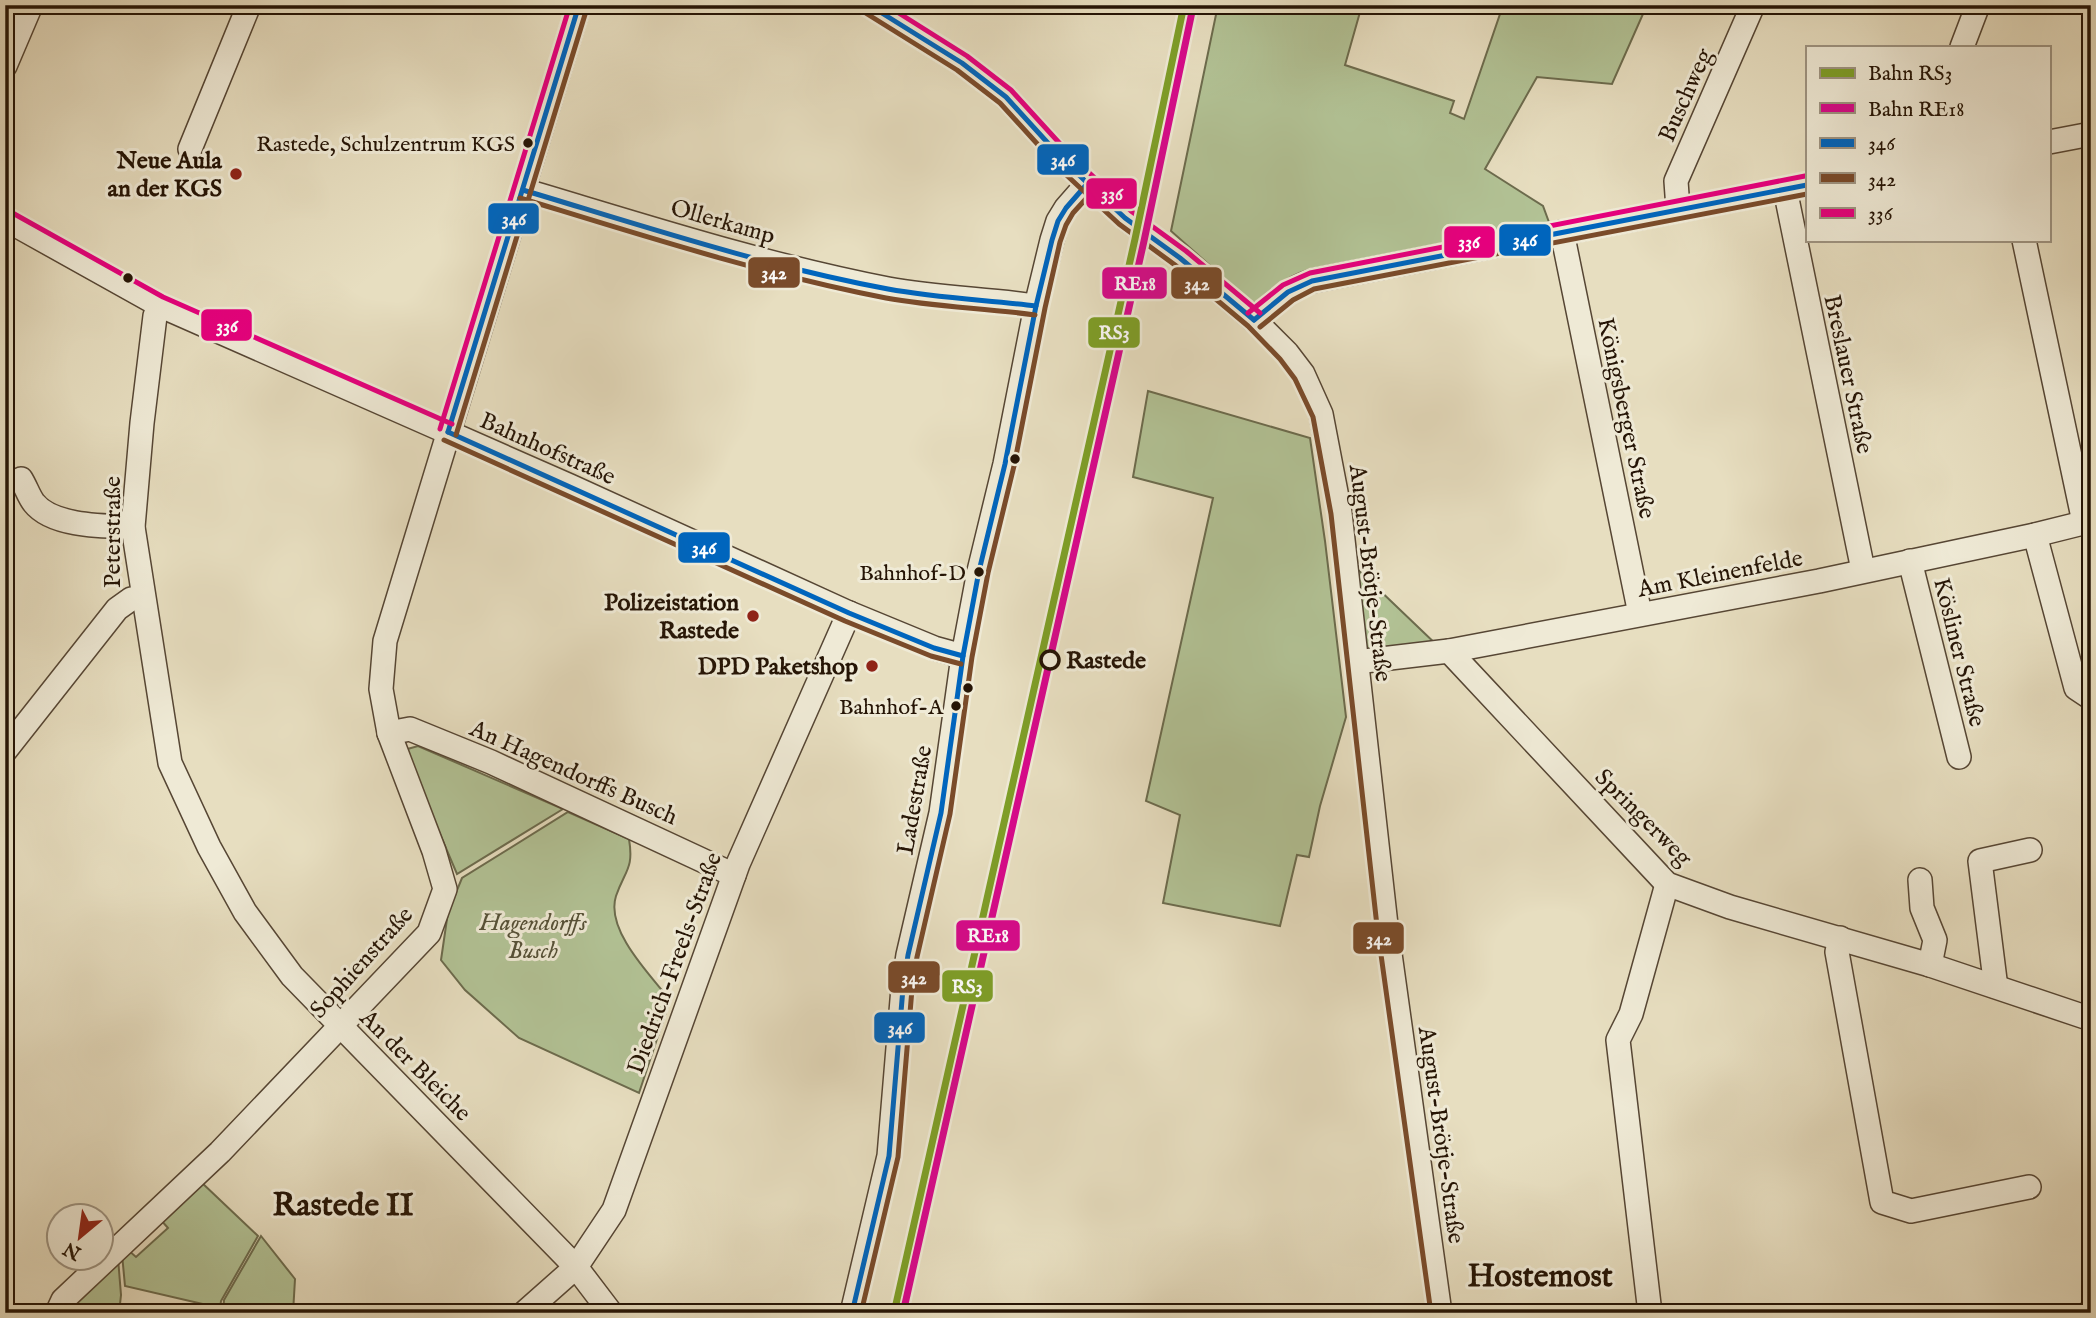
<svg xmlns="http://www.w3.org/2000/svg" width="2096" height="1318" viewBox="0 0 2096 1318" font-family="'IM FELL English',serif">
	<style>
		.green { fill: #b2c295; stroke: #6c6b4d; stroke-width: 2 }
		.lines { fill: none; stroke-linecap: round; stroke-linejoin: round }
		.minor-casing { stroke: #564634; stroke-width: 26 }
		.minor { stroke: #efead6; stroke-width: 23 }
		.bus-1-casing { stroke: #efead6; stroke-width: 10 }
		.bus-2-casing { stroke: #efead6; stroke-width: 10 }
		.bus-3-casing { stroke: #efead6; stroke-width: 10 }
		.bus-1 { stroke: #0065bd; stroke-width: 5 }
		.bus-2 { stroke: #7a4b2a; stroke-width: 5 }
		.bus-3 { stroke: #e5007d; stroke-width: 5 }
		.rail-1-casing { stroke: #efead6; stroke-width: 12 }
		.rail-2-casing { stroke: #efead6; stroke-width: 12 }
		.rail-1 { stroke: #7e9e27; stroke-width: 7 }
		.rail-2 { stroke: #d7098b; stroke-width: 7 }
		.bus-dot { fill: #251405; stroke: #efead6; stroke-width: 2.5 }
		.poi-dot { fill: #8f2418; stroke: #efead6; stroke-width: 2.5 }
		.stop-dot { fill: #efead6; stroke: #251405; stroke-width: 3.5 }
		.labels { text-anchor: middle; stroke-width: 6; stroke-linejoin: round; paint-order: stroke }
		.bus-label { font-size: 22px; fill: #251405; stroke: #efead6; text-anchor: end }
		.street-label { font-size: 24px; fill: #251405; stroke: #efead6 }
		.poi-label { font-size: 24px; font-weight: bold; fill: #251405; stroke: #efead6; text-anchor: end }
		.stop-label { font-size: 24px; font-weight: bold; fill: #251405; stroke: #efead6; text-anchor: start }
		.park-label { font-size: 24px; font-style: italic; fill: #565137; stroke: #efead6 }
		.district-label { font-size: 32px; font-weight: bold; fill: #251405; stroke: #efead6 }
		.line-badge { stroke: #efead6; stroke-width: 2.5 }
		.badge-label { font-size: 19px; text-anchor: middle; font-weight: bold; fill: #fff }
	</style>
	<rect width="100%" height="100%" fill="#e7dec0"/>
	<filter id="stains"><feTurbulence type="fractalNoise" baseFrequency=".00286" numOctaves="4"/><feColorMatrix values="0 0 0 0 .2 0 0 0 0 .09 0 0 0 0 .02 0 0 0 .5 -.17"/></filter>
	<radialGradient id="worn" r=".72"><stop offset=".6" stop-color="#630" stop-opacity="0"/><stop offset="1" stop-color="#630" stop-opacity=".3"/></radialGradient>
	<g class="green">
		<path d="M 1218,5 L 1362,5 L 1345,65 L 1454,101 L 1450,113 L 1464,119 L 1500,14 L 1478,5 L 1647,5 L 1612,84 L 1537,77 L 1485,169 L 1543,206 L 1550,225 L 1260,302 L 1251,302 L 1171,231 Z"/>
		<path d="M 1148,391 L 1310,438 L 1325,541 L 1346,717 L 1320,806 L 1309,857 L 1297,855 L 1280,926 L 1163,903 L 1180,815 L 1146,801 L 1213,498 L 1133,477 Z"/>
		<path d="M 1349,561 L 1441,649 L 1361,657 Z"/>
		<path d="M 418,746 L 563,809 L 457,874 L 404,750 Z"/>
		<path d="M 568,812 L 629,839 C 634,869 625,870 616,896 C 605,930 651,976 670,1000 L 639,1093 L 519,1038 L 465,990 L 441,960 L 448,912 L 462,878 Z"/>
		<path d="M 200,1181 L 258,1236 L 221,1301 L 220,1308 L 125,1286 L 122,1254 L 127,1249 L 136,1257 L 168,1228 L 160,1219 Z"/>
		<path d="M 261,1236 L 295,1279 L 293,1313 L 223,1313 L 224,1300 Z"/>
		<path d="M 118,1258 L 121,1295 L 119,1313 L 66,1313 Z"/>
	</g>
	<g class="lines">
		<defs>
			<g id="minor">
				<path d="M 869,5 L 962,63 L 1006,97 L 1067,164 L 1125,218 L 1180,258 L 1254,320 L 1287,353 L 1303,374 L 1321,414 L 1340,513 L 1386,925 L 1440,1313"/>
				<path d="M 1962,47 L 1978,5"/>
				<path d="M 5,66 L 31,5"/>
				<path d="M 2049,142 L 2091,134"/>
				<path d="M 190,149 L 249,5"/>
				<path d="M 1785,189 L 1863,570"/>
				<path d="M 523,190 C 644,226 764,265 888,289 C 937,298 987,299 1036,306"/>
				<path d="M 1678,209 L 1676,181 L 1753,5"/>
				<path d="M 5,219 L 159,305 L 570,486 L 849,613 L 934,648 L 963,656"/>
				<path d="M 1562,232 L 1640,614"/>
				<path d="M 2024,240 L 2084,522"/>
				<path d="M 159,305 L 155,316 L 142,423 L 133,527 L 170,763 L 209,847 L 245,912 L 292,976 L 576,1267 L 611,1313"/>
				<path d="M 1254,320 C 1273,303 1288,289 1312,281 L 1807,185"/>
				<path d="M 21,479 C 26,487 29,497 34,503 C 53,527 106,526 133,527"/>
				<path d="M 2035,535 L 2076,688 L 2091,698"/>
				<path d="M 1910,561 L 1959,757"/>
				<path d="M 1449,651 L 1667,884 L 1730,907 L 1930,965 L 2091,1019"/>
				<path d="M 1356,662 L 1449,651 L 1819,581 L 2035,535 L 2091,521"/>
				<path d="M 389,733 L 410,729 L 491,762 L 734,875"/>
				<path d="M 5,751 L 117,609 L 131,599 L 143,597"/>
				<path d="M 1920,880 L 1922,908 L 1935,940 L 1930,965"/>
				<path d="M 1840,938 L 1837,952 L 1882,1202 L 1911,1211 L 2029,1187"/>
				<path d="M 1994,986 L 1995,980 L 1980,861 L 2030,850"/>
				<path d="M 57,1313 L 63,1300 L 220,1152 L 429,933 L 445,889 L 434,851 L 389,733 L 381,689 L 385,641 L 579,5"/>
				<path d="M 524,1313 L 576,1267 L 614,1210 L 738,864 L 849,613"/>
				<path d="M 852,1313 L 889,1156 L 903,988 L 908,955 L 941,813 L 963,656 L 979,571 L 1005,464 L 1036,306 L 1052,240 L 1058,221 L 1066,208 L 1087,184"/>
				<path d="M 1650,1313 L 1618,1040 L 1631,1014 L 1667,884"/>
				<path d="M 2089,1313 L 2091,1312"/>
			</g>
		</defs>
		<use href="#minor" class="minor-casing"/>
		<use href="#minor" class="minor"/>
		<defs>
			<g id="bus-1">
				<path d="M 869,5 L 962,63 L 1006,97 L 1067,164 L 1125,218 L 1180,258 L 1254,320"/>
				<path d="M 523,190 C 643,226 764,266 888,289 C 937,298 987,300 1036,306"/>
				<path d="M 1254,320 L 1288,292 L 1312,281 L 1807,185"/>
				<path d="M 448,432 L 849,613 L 934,648 L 963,656"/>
				<path d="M 448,432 L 579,5"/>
				<path d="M 852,1313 L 889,1156 L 903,988 L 908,955 L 941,813 L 963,656 L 979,571 L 1005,464 L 1036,306 L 1052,240 L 1058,221 L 1066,208 L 1087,184"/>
			</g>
			<g id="bus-2">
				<path d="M 864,12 L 957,70 L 1000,103 L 1061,170 L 1119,224 L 1175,265 L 1248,326 L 1280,359 L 1295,379 L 1313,417 L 1331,514 L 1377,926 L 1431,1313"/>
				<path d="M 520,198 C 641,235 762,274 886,298 C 935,307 986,308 1035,315"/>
				<path d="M 1260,327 L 1293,300 L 1314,289 L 1807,194"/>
				<path d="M 456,435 L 587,8"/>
				<path d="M 444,440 L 845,621 L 931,656 L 961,664"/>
				<path d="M 861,1313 L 898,1157 L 912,989 L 917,957 L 950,814 L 972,657 L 988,573 L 1014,466 L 1045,308 L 1060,242 L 1066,225 L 1073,213 L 1094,190"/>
			</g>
			<g id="bus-3">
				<path d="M 886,5 L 967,56 L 1011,90 L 1073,158 L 1131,211 L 1186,251 L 1260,313"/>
				<path d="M 9,211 L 163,297 L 452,424"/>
				<path d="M 1248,313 L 1283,285 L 1310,273 L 1805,176"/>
				<path d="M 440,429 L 570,5"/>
			</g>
		</defs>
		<use href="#bus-1" class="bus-1-casing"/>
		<use href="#bus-2" class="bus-2-casing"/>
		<use href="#bus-3" class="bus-3-casing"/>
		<use href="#bus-1" class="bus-1"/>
		<use href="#bus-2" class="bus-2"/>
		<use href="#bus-3" class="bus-3"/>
		<defs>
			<path id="rail-1" d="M 894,1313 L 1135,239 L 1184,5"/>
			<path id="rail-2" d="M 903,1313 L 1144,241 L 1193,7"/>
		</defs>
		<use href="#rail-1" class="rail-1-casing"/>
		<use href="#rail-2" class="rail-2-casing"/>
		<use href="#rail-1" class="rail-1"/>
		<use href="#rail-2" class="rail-2"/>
	</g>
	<g class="bus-dot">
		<circle cx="528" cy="143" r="6"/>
		<circle cx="128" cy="278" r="6"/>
		<circle cx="1015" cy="459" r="6"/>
		<circle cx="979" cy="572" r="6"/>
		<circle cx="968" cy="688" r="6"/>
		<circle cx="956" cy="706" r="6"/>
	</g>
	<g class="poi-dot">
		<circle cx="236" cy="174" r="7"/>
		<circle cx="753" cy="616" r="7"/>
		<circle cx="872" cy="666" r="7"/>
	</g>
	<circle class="stop-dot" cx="1050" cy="660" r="9"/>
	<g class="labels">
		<g class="bus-label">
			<text x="515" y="151">Rastede, Schulzentrum KGS</text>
			<text x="966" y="580">Bahnhof-D</text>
			<text x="943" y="714">Bahnhof-A</text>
		</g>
		<g class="street-label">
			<text transform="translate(1685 95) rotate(-66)" y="8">Buschweg</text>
			<text transform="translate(723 221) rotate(16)" y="8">Ollerkamp</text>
			<text transform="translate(1849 374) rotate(78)" y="8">Breslauer Straße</text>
			<text transform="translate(1627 418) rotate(78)" y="8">Königsberger Straße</text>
			<text transform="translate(548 448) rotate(24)" y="8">Bahnhofstraße</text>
			<text transform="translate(112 532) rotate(-90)" y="8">Peterstraße</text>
			<text transform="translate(1371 573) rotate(83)" y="8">August-Brötje-Straße</text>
			<text transform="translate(1720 573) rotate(-11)" y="8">Am Kleinenfelde</text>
			<text transform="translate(1960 652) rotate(76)" y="8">Kösliner Straße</text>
			<text transform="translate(574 772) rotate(24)" y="8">An Hagendorffs Busch</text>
			<text transform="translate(914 800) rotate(-80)" y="8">Ladestraße</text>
			<text transform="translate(1644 817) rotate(45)" y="8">Springerweg</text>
			<text transform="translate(361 962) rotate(-48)" y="8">Sophienstraße</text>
			<text transform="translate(674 963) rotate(-70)" y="8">Diedrich-Freels-Straße</text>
			<text transform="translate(416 1065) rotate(45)" y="8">An der Bleiche</text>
			<text transform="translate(1442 1135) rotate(82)" y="8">August-Brötje-Straße</text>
		</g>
		<g class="poi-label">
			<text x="222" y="168">Neue Aula<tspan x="222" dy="28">an der KGS</tspan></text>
			<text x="739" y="610">Polizeistation<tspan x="739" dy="28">Rastede</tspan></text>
			<text x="858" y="674">DPD Paketshop</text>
		</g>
		<g class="stop-label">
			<text x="1066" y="668">Rastede</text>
		</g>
		<g class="park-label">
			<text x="533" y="930">Hagendorffs<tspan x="533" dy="28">Busch</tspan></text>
		</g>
		<g class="district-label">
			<text x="343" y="1215">Rastede II</text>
			<text x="1540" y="1286">Hostemost</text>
		</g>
	</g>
	<g class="line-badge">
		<rect x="1036" y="143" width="54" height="33" rx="7" fill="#0065bd"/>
		<rect x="1085" y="177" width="53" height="33" rx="7" fill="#e5007d"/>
		<rect x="487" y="202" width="53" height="33" rx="7" fill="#0065bd"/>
		<rect x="1498" y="223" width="54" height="34" rx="7" fill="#0065bd"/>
		<rect x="1443" y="225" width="53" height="34" rx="7" fill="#e5007d"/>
		<rect x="747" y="256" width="54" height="33" rx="7" fill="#7a4b2a"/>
		<rect x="1101" y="266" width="67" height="34" rx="7" fill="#d7098b"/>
		<rect x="1170" y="266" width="53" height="34" rx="7" fill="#7a4b2a"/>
		<rect x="200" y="308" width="53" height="34" rx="7" fill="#e5007d"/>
		<rect x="1087" y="316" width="54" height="33" rx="7" fill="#7e9e27"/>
		<rect x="677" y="531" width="54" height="33" rx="7" fill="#0065bd"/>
		<rect x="955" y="919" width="66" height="33" rx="7" fill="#d7098b"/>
		<rect x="1352" y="921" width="53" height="34" rx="7" fill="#7a4b2a"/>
		<rect x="887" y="960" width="54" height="34" rx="7" fill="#7a4b2a"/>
		<rect x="941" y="969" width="53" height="34" rx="7" fill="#7e9e27"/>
		<rect x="873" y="1011" width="53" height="33" rx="7" fill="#0065bd"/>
	</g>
	<g class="badge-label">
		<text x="1063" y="166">346</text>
		<text x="1112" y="200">336</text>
		<text x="514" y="225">346</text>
		<text x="1525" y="246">346</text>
		<text x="1469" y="248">336</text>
		<text x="774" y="279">342</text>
		<text x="1135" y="290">RE18</text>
		<text x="1197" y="290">342</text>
		<text x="227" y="332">336</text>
		<text x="1114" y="339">RS3</text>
		<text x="704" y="554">346</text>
		<text x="988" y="942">RE18</text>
		<text x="1379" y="945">342</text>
		<text x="914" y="984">342</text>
		<text x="967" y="993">RS3</text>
		<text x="900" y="1034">346</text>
	</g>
	<rect width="2096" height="1318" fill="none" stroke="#e7dec0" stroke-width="28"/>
	<rect x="7" y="7" width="2082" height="1304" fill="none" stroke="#251405" stroke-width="3.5"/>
	<rect x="14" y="14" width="2068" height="1290" fill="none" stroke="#251405" stroke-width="2"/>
	<rect x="1806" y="46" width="245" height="196" fill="#efead6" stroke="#9e9482" stroke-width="2"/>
	<rect x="1820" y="68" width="35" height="10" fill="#7e9e27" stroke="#9e9482" stroke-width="2"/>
	<text x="1868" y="80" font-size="21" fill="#251405">Bahn RS3</text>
	<rect x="1820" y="103" width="35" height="10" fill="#d7098b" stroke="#9e9482" stroke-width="2"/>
	<text x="1868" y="116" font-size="21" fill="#251405">Bahn RE18</text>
	<rect x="1820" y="138" width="35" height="10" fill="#0065bd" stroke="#9e9482" stroke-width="2"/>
	<text x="1868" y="150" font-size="21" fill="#251405">346</text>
	<rect x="1820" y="173" width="35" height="10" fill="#7a4b2a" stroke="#9e9482" stroke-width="2"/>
	<text x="1868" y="186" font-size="21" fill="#251405">342</text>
	<rect x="1820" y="208" width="35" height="10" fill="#e5007d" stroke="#9e9482" stroke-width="2"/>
	<text x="1868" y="220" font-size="21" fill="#251405">336</text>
	<g transform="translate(80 1237) rotate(209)"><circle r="33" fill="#efead6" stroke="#9e9482" stroke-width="2"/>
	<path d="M0-5L12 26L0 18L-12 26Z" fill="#8f2418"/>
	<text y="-10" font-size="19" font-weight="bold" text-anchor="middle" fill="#251405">N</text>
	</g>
	<rect width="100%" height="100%" filter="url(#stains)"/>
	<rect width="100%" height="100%" fill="url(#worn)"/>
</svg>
